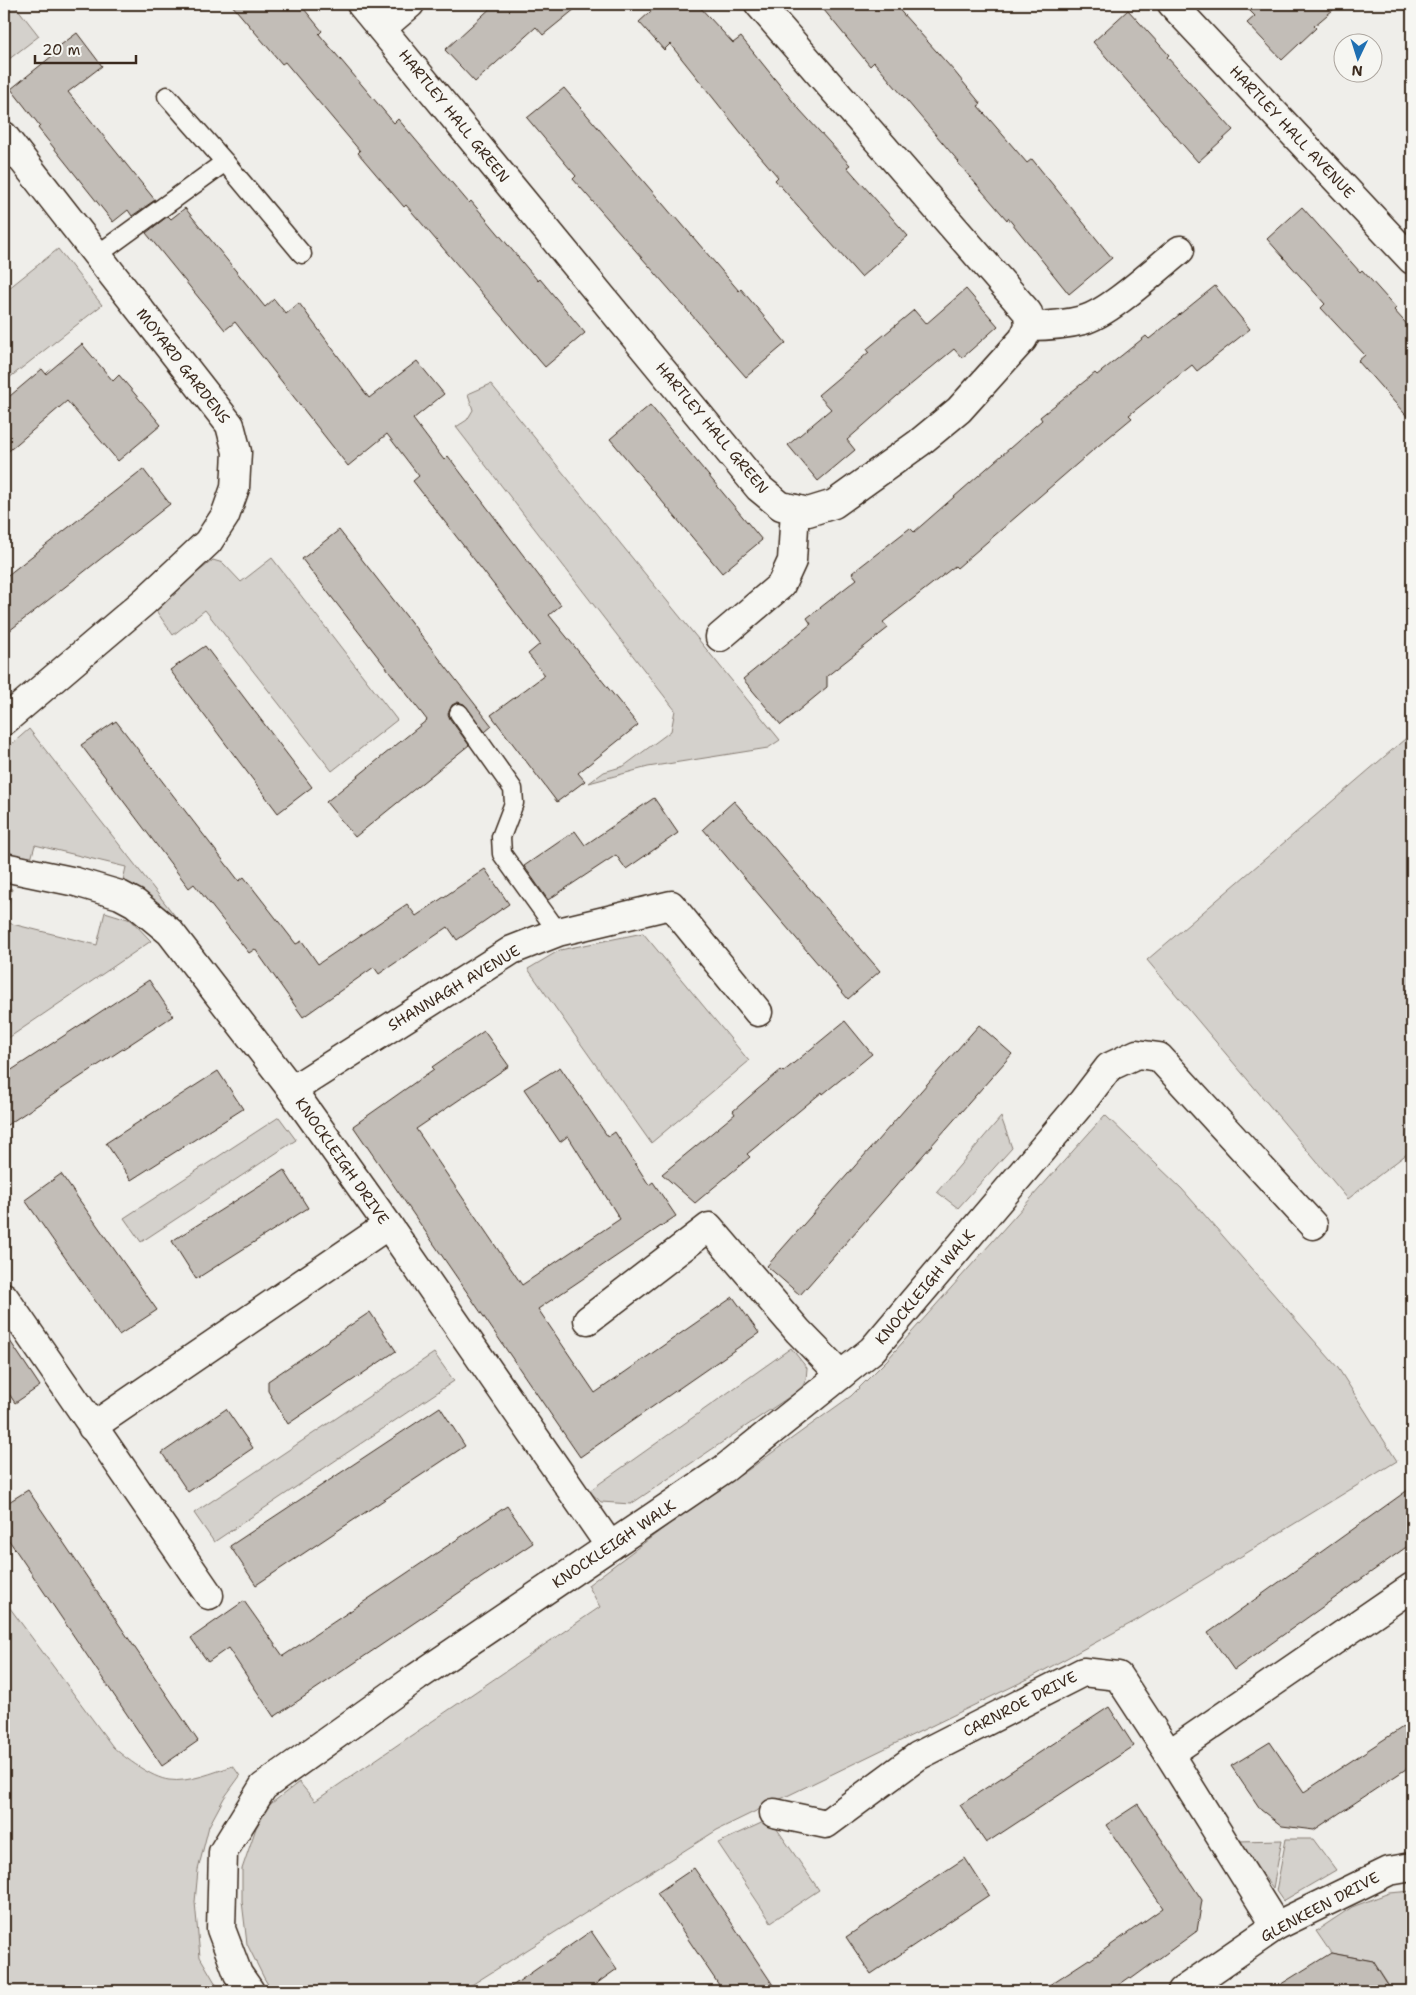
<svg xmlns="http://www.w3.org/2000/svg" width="1416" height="1995" viewBox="0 0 1416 1995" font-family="'Shantell Sans',sans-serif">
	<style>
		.green { fill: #d4d1cc; stroke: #887e75 }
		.building { fill: #c2bdb7; stroke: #3b2a1e }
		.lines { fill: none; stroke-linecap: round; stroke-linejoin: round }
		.service-casing { stroke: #3b2a1e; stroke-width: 21 }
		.minor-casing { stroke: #3b2a1e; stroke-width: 31 }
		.service { stroke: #f6f6f2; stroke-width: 18 }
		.minor { stroke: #f6f6f2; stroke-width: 28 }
		.labels { text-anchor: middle; stroke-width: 4; stroke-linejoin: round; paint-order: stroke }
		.street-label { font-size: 15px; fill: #3b2a1e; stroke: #f6f6f2 }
	</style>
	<rect width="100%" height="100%" fill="#efeeea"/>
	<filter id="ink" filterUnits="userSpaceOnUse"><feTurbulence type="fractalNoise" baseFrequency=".02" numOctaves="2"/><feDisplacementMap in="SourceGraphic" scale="10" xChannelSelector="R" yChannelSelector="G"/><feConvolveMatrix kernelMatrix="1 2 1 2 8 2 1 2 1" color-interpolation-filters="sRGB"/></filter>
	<g filter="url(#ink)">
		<g class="green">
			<path d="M 4,4 L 14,4 L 39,36 L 4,63 Z"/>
			<path d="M 58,249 L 102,305 L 4,382 L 4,292 Z"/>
			<path d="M 491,384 L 780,740 L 768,748 L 648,767 L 589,783 L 604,772 L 624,766 L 671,731 L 675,710 L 456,427 L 467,420 L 473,410 L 468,394 Z"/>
			<path d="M 272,558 L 397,720 L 332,771 L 205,610 L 173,635 L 157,612 L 156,609 L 158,604 L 213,560 L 223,563 L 241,582 Z"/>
			<path d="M 29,729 L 179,921 L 145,897 L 122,885 L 126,867 L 35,845 L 30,863 L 4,859 L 4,751 Z"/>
			<path d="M 1412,733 L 1412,1150 L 1348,1199 L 1147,960 Z"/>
			<path d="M 4,887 L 12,889 L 4,921 Z"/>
			<path d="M 105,912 L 131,920 L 151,941 L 4,1041 L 4,922 L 97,945 Z"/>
			<path d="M 643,933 L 749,1061 L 651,1143 L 528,969 L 560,950 Z"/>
			<path d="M 1105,1115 L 1182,1189 L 1338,1368 L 1397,1461 L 1137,1620 L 1030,1678 L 717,1830 L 462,1991 L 272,1991 L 264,1978 L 247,1944 L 242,1901 L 242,1869 L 256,1828 L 268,1806 L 299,1782 L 315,1801 L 600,1607 L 588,1585 L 677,1518 L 748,1470 L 851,1396 L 887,1360 Z"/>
			<path d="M 279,1117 L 296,1140 L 141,1242 L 124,1218 Z"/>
			<path d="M 1001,1117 L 1012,1148 L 958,1208 L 937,1192 Z"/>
			<path d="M 791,1348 L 807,1368 L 806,1380 L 801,1389 L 631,1504 L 601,1502 L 589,1491 Z"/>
			<path d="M 434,1353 L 454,1381 L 214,1542 L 194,1513 Z"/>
			<path d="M 4,1600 L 113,1747 C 125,1758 152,1778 169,1780 C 189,1783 214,1772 233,1766 L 240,1776 L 224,1798 L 209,1826 L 198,1870 L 195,1902 L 200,1957 L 220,1991 L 4,1991 Z"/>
			<path d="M 770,1819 L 819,1890 L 771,1922 L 718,1843 Z"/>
			<path d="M 1286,1839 L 1313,1839 L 1336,1870 L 1283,1901 L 1276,1891 Z"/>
			<path d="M 1282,1840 L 1273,1888 L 1237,1841 Z"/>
			<path d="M 1412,1891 L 1412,1985 L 1401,1991 L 1393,1991 L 1373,1961 L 1331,1953 L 1316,1931 L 1352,1907 L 1389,1893 Z"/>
		</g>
		<g class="building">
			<path d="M 231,4 L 300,4 L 322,31 L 319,34 L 394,123 L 398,119 L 469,203 L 471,201 L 538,281 L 540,279 L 585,333 L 545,367 L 406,205 L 404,207 L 358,153 L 360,151 L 285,62 L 282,64 Z"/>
			<path d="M 495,4 L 581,4 L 543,35 L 536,27 L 475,82 L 445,50 Z"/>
			<path d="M 659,4 L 697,4 L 733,43 L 741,37 L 799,109 L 850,165 L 847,167 L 908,236 L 861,277 L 775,180 L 778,177 L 754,149 L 670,44 L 664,50 L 639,22 Z"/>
			<path d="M 819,4 L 894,4 L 954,71 L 981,104 L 978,106 L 1027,163 L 1032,159 L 1112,258 L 1069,294 L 1008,218 L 1007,220 L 958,163 L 959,162 L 874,62 L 870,66 Z"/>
			<path d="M 1243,4 L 1340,4 L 1314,26 L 1316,28 L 1282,60 L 1247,23 L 1255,16 Z"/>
			<path d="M 1128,10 L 1169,55 L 1167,57 L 1233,130 L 1198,162 L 1093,42 Z"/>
			<path d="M 77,33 L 102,66 L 68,92 L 155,200 L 132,216 L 128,210 L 113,222 L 38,128 L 40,126 L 11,89 L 52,56 L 50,53 Z"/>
			<path d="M 564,88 L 674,217 L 675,216 L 739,291 L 741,289 L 786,343 L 746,377 L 573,179 L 576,176 L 527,118 Z"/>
			<path d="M 1302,207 L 1360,272 L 1362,270 L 1396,308 L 1394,310 L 1412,330 L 1412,422 L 1358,361 L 1365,355 L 1321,308 L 1325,304 L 1267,239 Z"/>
			<path d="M 185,208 L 265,307 L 274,299 L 286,314 L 299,303 L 369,398 L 417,361 L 444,394 L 413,419 L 444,460 L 448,456 L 561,605 L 549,615 L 638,725 L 578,773 L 585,781 L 557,802 L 491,715 L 545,675 L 528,654 L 540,644 L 413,481 L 419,476 L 387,434 L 348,466 L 235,322 L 225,330 L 146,233 L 168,216 L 171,219 Z"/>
			<path d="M 1215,286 L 1250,329 L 1197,371 L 1192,365 L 1129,415 L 1132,418 L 1092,451 L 957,568 L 955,566 L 883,622 L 888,628 L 827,676 L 827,687 L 781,725 L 743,679 L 811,624 L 807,618 L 857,579 L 852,573 L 910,528 L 914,532 L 1042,420 L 1040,417 L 1095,373 L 1097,375 L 1146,336 L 1149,339 Z"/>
			<path d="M 966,289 L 998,326 L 962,358 L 954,349 L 897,396 L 847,440 L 855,450 L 818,481 L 788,445 L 831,409 L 818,395 L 869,352 L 867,349 L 914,310 L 926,324 Z"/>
			<path d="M 82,344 L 113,381 L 119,375 L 161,425 L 118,461 L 67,401 L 4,455 L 4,401 L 42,369 L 46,374 Z"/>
			<path d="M 650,405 L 762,540 L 722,573 L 610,439 Z"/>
			<path d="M 143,469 L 170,504 L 4,635 L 4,578 Z"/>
			<path d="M 339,530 L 492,726 L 485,732 L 464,704 L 458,702 L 452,705 L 448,714 L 450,719 L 469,745 L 355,837 L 326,802 L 427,720 L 302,559 Z"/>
			<path d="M 205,646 L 312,787 L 278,813 L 170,670 Z"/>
			<path d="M 116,721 L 239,881 L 244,877 L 296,944 L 302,941 L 318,964 L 407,904 L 416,916 L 485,869 L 509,904 L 457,940 L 448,927 L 379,974 L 374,967 L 303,1017 L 255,949 L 249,953 L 194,884 L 189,888 L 81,745 Z"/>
			<path d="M 654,798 L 678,833 L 626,869 L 616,855 L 548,900 L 524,866 L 575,831 L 585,845 Z"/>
			<path d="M 734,801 L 880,971 L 848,999 L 703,829 Z"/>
			<path d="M 149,980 L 173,1016 L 4,1127 L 4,1075 Z"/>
			<path d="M 845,1021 L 872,1054 L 823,1094 L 822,1092 L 747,1154 L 750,1157 L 695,1203 L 662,1174 L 735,1114 L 733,1111 L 757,1090 L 781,1070 L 783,1072 Z"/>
			<path d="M 979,1025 L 1012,1054 L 800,1295 L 767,1266 Z"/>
			<path d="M 484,1031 L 509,1066 L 416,1129 L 522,1285 L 620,1219 L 568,1136 L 560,1142 L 524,1089 L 560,1067 L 608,1137 L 615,1132 L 649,1185 L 653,1182 L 676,1216 L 538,1309 L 595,1393 L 733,1297 L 759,1333 L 580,1457 L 353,1126 L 434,1069 L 432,1067 Z"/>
			<path d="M 218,1071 L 243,1109 L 131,1180 L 106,1143 Z"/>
			<path d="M 284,1170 L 308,1208 L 196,1279 L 172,1241 Z"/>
			<path d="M 61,1174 L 157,1310 L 119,1335 L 25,1200 Z"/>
			<path d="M 370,1312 L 396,1351 L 288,1424 L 268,1391 L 268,1381 Z"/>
			<path d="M 4,1332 L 40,1386 L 15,1403 L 4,1386 Z"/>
			<path d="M 440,1407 L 465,1446 L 256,1585 L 230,1546 Z"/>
			<path d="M 226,1409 L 253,1448 L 188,1492 L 162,1453 Z"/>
			<path d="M 1412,1487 L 1412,1543 L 1234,1670 L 1208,1633 Z"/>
			<path d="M 28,1490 L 198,1741 L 162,1766 L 4,1533 L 4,1505 Z"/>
			<path d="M 507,1506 L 533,1543 L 274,1717 L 228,1648 L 208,1662 L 191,1638 L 244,1601 L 283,1656 Z"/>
			<path d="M 1109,1707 L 1134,1746 L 986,1843 L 960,1805 Z"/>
			<path d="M 1412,1721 L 1412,1765 L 1314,1830 L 1282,1826 L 1261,1810 L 1231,1766 L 1270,1742 L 1304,1792 Z"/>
			<path d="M 1138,1804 L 1202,1900 L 1197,1931 L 1131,1979 L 1130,1977 L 1110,1991 L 1040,1991 L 1089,1959 L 1090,1960 L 1163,1908 L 1106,1825 Z"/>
			<path d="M 965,1858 L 989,1895 L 871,1974 L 846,1937 Z"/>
			<path d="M 694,1868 L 729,1919 L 777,1991 L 723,1991 L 657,1893 Z"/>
			<path d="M 591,1931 L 617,1969 L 586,1991 L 505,1991 Z"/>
			<path d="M 1331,1953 L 1373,1961 L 1392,1991 L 1270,1991 Z"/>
		</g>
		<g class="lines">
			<defs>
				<g id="service">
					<path d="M 167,96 L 225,162"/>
					<path d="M 97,255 L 225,162 L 302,254"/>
					<path d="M 459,713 L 513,789 L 514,803 L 501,837 L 502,854 L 558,932"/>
				</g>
				<g id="minor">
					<path d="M 361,4 L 759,488 L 781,506 L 795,509 L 808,512 L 834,504 L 919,443 L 959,410 L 1023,339 L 1029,326 L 1028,313 L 759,4"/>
					<path d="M 1172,4 L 1412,260"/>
					<path d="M 382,28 L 410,4"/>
					<path d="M 4,136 L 230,425 L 237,452 L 235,488 L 225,516 L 208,542 L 145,601 L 4,721"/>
					<path d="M 1029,326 C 1047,326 1065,325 1083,320 C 1110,313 1156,269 1180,250"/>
					<path d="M 720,637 L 781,585 L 792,561 L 795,509"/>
					<path d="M 4,867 L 76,882 L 120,895 L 135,903 L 170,932 L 292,1090 L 388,1225 L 610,1546"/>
					<path d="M 292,1090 L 512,950 L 558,932 L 671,905 L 758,1012"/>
					<path d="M 4,1297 L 209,1595"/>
					<path d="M 588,1320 L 709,1227 L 798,1331 L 841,1375"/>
					<path d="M 92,1427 L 388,1225"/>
					<path d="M 1169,1754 L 1412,1587"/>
					<path d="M 774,1813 L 826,1824 L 918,1756 L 1083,1672 L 1118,1676 L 1169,1754 L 1276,1926"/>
					<path d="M 250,1991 L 238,1974 L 221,1929 L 223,1852 L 263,1787 L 417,1677 L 724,1469 L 872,1350 L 1083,1101 L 1109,1067 L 1137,1054 L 1159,1057 L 1313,1225"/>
					<path d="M 1182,1991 L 1276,1926 L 1389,1871 L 1412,1867"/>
				</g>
			</defs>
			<use href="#service" class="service-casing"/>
			<use href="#minor" class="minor-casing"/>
			<use href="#service" class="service"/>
			<use href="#minor" class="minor"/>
		</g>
	</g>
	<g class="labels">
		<g class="street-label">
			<text transform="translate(454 116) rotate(51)" y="5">HARTLEY HALL GREEN</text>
			<text transform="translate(1292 132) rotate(47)" y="5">HARTLEY HALL AVENUE</text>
			<text transform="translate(183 366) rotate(52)" y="5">MOYARD GARDENS</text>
			<text transform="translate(712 428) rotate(50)" y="5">HARTLEY HALL GREEN</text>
			<text transform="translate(454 988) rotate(-31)" y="5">SHANNAGH AVENUE</text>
			<text transform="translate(342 1161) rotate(55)" y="5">KNOCKLEIGH DRIVE</text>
			<text transform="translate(925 1287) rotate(-50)" y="5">KNOCKLEIGH WALK</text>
			<text transform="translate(614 1544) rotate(-34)" y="5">KNOCKLEIGH WALK</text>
			<text transform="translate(1020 1704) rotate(-27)" y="5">CARNROE DRIVE</text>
			<text transform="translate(1320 1907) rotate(-28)" y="5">GLENKEEN DRIVE</text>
		</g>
	</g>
	<rect width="1416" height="1995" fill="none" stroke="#f6f6f2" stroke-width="20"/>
	<rect x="10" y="10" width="1396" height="1975" fill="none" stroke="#3b2a1e" stroke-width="2" filter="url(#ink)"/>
	<g transform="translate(1358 58) rotate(184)"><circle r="24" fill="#f6f6f2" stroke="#aba49d"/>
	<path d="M0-4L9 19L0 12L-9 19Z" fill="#1f6fb2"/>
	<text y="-8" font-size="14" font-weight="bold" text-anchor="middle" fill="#3b2a1e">N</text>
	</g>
	<path d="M35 55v8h101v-8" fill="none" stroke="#3b2a1e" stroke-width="2.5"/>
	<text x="42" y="55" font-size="15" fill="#3b2a1e" stroke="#f6f6f2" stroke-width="4" paint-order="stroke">20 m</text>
</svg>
